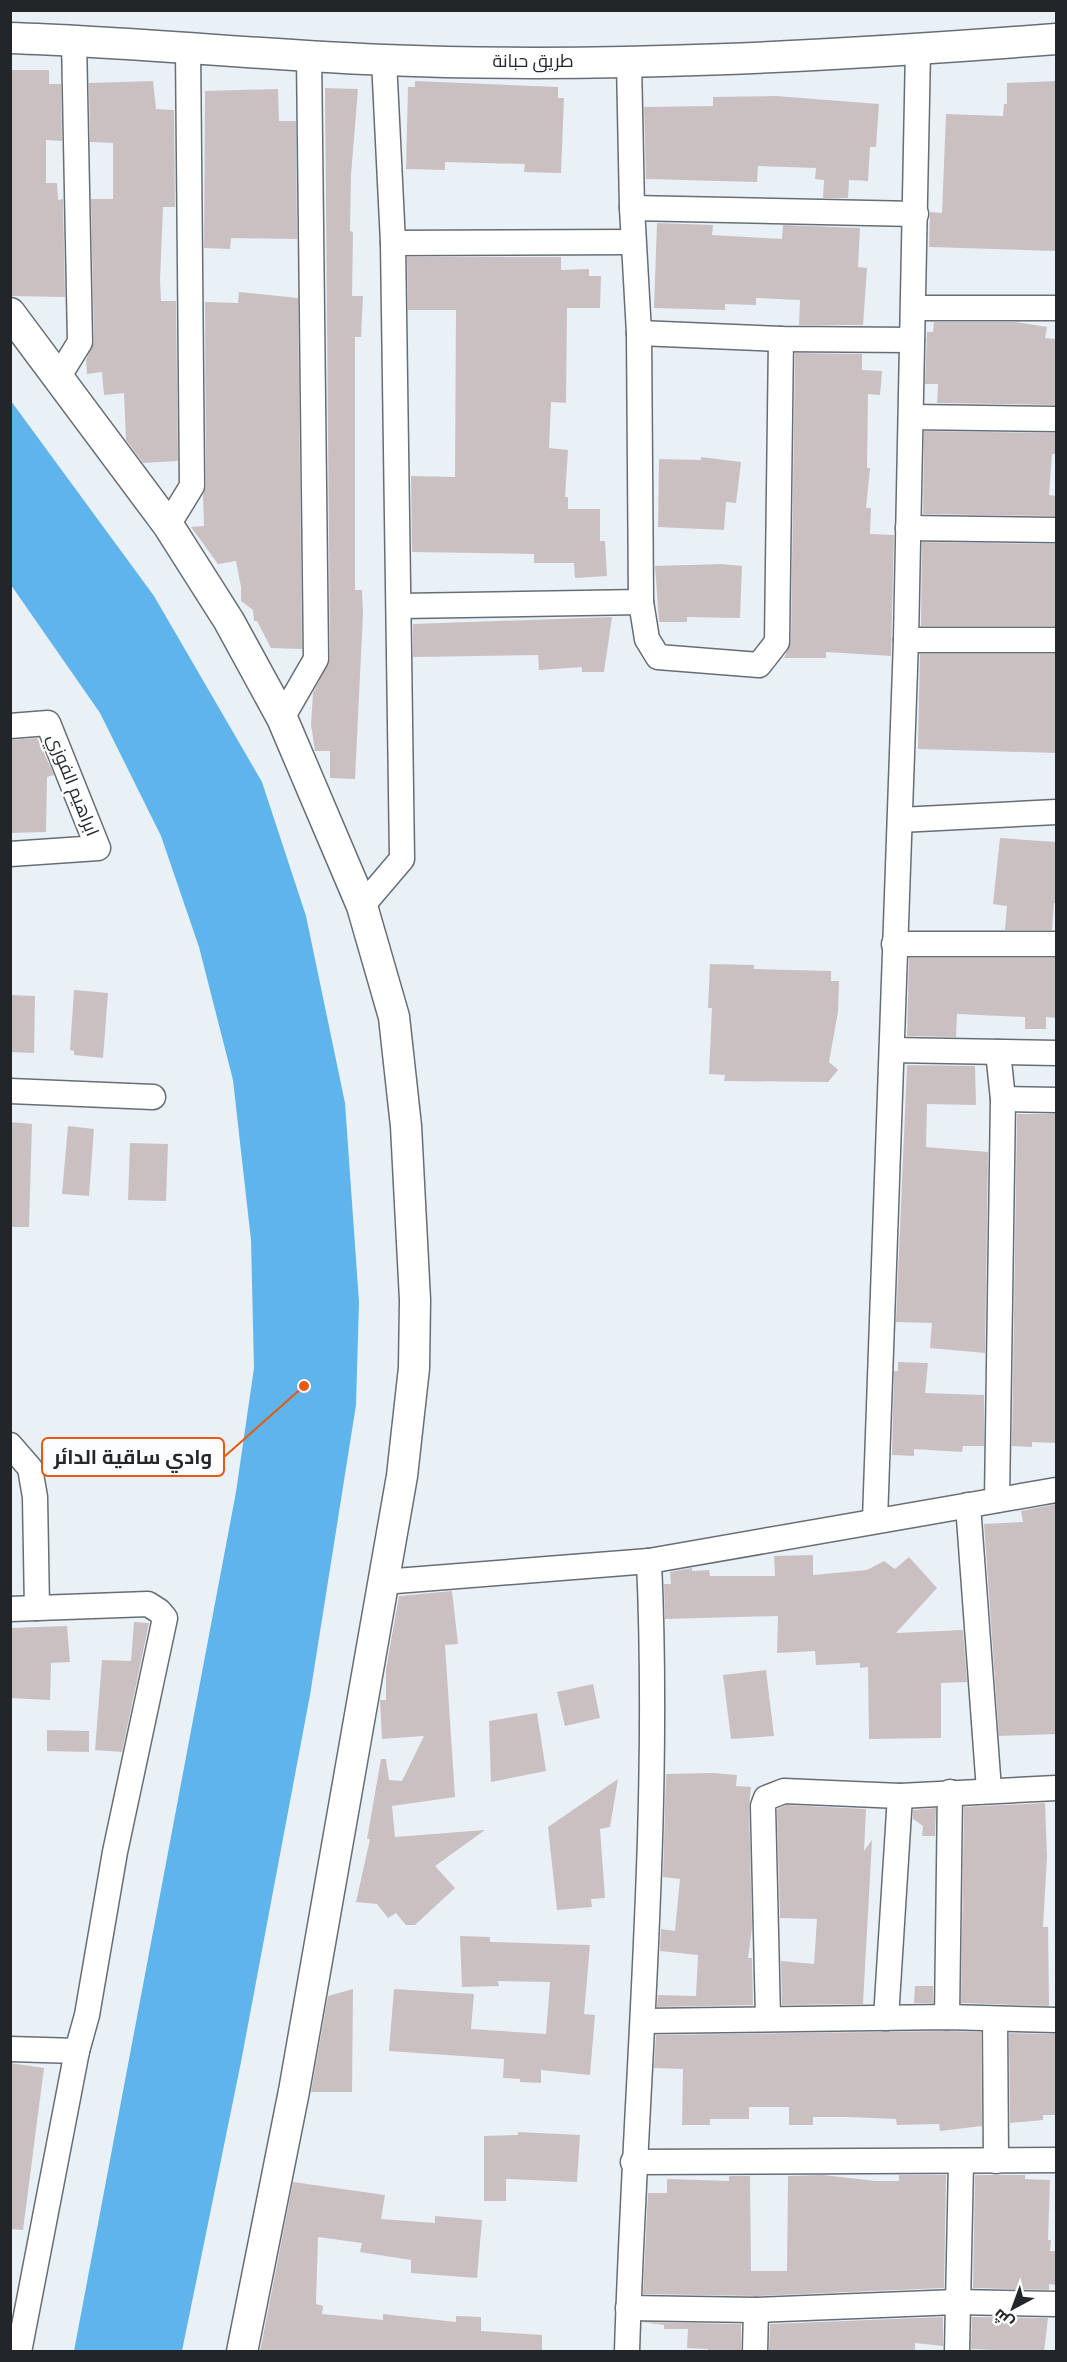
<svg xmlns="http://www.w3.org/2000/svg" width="1067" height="2362" viewBox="0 0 1067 2362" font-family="Overpass,Cairo,sans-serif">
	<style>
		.water { fill: #5fb4ec }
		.building { fill: #cac0c2 }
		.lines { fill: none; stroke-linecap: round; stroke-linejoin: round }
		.minor-casing { stroke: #676e73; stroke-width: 27 }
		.tertiary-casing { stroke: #676e73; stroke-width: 33 }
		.minor { stroke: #fff; stroke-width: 24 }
		.tertiary { stroke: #fff; stroke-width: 30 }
		.labels { text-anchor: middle; stroke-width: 5; stroke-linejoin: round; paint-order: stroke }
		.street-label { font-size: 18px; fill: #232628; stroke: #fcfdfe }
		.leader { fill: none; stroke: #e8590c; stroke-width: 2 }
		.callout-dot { fill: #e8590c; stroke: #fcfdfe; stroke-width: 2 }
		.callout { fill: #fcfdfe; stroke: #e8590c; stroke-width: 2 }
		.callout-label { font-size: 20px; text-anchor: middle; font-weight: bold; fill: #232628 }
	</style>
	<rect width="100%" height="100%" fill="#e9f1f7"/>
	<path class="water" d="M 11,401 L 154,596 L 262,782 L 306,916 L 345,1103 L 359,1302 L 356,1405 L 310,1695 L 241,2062 L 182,2351 L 74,2351 L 236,1492 L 254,1368 L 251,1240 L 233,1080 L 199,947 L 161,836 L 100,713 L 11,585 Z"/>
	<g class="building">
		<path d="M 10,70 L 49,70 L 49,84 L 61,84 L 62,141 L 46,140 L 46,183 L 57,183 L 58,200 L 63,199 L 65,297 L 10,296 Z"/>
		<path d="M 153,81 L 156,109 L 174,110 L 175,207 L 163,207 L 160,280 L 161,301 L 176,301 L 178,461 L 143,463 L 126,440 L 124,393 L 104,395 L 102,372 L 87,374 L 86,360 L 94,342 L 91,199 L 113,199 L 113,143 L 90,142 L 89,83 Z"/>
		<path d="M 415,81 L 558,87 L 558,98 L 564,98 L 561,173 L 524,172 L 525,164 L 445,162 L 445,170 L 406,169 L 408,87 L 415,87 Z"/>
		<path d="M 1056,81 L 1056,251 L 929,247 L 930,212 L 942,213 L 946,114 L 1003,116 L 1004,104 L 1007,104 L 1007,83 Z"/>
		<path d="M 325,88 L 358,89 L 351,175 L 350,231 L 353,232 L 352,296 L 363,296 L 361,337 L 355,337 L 355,590 L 362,590 L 363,614 L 355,779 L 330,778 L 330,751 L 315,751 L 311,725 L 313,693 L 330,659 Z"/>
		<path d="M 278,89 L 279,121 L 296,121 L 297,239 L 231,238 L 230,249 L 204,248 L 205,91 Z"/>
		<path d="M 776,96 L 879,104 L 876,147 L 870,147 L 868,181 L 849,180 L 848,198 L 823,198 L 824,180 L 815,179 L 816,168 L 758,166 L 757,182 L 646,179 L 644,107 L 713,106 L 713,97 Z"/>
		<path d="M 657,223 L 713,225 L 712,235 L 782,239 L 783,225 L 860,228 L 858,267 L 867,268 L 863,325 L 799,325 L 800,300 L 756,298 L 756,305 L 725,304 L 725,310 L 654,308 Z"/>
		<path d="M 407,257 L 561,257 L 561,270 L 589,269 L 589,276 L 601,276 L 600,308 L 567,308 L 566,403 L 551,402 L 549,448 L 568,450 L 565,497 L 568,497 L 568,509 L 600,509 L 600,541 L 605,541 L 607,576 L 575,578 L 574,563 L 534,563 L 534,554 L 412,552 L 411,476 L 455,477 L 456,310 L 408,310 Z"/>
		<path d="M 239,292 L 298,298 L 302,649 L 271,648 L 257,621 L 254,621 L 253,610 L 241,601 L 241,587 L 236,561 L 218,564 L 191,527 L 204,526 L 203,495 L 206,486 L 205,302 L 238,303 Z"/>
		<path d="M 934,322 L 1016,322 L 1047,327 L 1045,338 L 1056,339 L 1056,405 L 937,403 L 938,384 L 925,384 L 927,332 L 933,332 Z"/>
		<path d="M 795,353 L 862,354 L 862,370 L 882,371 L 880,395 L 868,394 L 867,468 L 870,468 L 866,508 L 871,508 L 870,534 L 894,535 L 891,656 L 826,652 L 826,658 L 784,658 L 791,642 Z"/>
		<path d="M 924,431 L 1056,433 L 1056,454 L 1052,454 L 1049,495 L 1056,496 L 1056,516 L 923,514 Z"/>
		<path d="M 701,457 L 741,462 L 736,503 L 726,502 L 724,530 L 658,527 L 659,459 L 701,460 Z"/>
		<path d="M 922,542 L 1056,544 L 1056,626 L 921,626 Z"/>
		<path d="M 721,564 L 742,566 L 740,618 L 687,617 L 687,622 L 659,622 L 655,566 Z"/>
		<path d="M 612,617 L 604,672 L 582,672 L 582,667 L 539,670 L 538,655 L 413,657 L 413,624 Z"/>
		<path d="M 920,654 L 1056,654 L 1056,753 L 918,749 Z"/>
		<path d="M 37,738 L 54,775 L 47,777 L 46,832 L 10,833 L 10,740 Z"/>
		<path d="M 1000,838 L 1056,842 L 1056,903 L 1054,903 L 1052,930 L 1005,930 L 1007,906 L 993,904 Z"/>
		<path d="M 909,958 L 1056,958 L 1056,1018 L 1046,1017 L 1046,1029 L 1025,1029 L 1025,1017 L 957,1014 L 956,1037 L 907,1036 Z"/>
		<path d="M 710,964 L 754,965 L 754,969 L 831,971 L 831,981 L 839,981 L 838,1012 L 829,1062 L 838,1070 L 828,1082 L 724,1081 L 725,1075 L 709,1074 L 712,1008 L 708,1008 Z"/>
		<path d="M 74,990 L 108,993 L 103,1058 L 74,1055 L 74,1051 L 70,1050 Z"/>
		<path d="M 10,995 L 35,996 L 34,1053 L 10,1052 Z"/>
		<path d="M 907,1065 L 975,1066 L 976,1105 L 927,1104 L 926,1147 L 988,1152 L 985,1353 L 930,1348 L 932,1323 L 896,1322 Z"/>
		<path d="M 1017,1114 L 1056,1114 L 1056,1434 L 1055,1443 L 1032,1442 L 1032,1447 L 1012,1446 Z"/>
		<path d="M 10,1122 L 32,1124 L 29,1227 L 10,1227 Z"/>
		<path d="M 68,1126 L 94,1129 L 89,1196 L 62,1194 Z"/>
		<path d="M 130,1143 L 168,1144 L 166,1201 L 128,1200 Z"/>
		<path d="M 898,1362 L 928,1363 L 925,1393 L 984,1395 L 984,1446 L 963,1446 L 962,1452 L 914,1449 L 914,1456 L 892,1455 L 894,1371 L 898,1371 Z"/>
		<path d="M 1056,1504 L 1056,1734 L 999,1736 L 984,1524 L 1023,1522 L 1021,1511 Z"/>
		<path d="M 813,1555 L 813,1575 L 867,1570 L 884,1561 L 895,1569 L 909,1557 L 937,1588 L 896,1633 L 963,1630 L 967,1682 L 941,1683 L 941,1738 L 869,1739 L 868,1667 L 860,1668 L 860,1663 L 816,1665 L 815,1651 L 777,1653 L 778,1616 L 665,1619 L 664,1584 L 671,1584 L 670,1572 L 692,1568 L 692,1571 L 709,1570 L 710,1576 L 775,1576 L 774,1556 Z"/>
		<path d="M 452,1591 L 458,1644 L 445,1645 L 455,1797 L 392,1806 L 395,1837 L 485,1830 L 435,1866 L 455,1888 L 415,1925 L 406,1925 L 396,1913 L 388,1918 L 377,1904 L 356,1902 L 370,1839 L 367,1839 L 381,1759 L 386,1759 L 389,1780 L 402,1781 L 424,1736 L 382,1739 L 380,1700 L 386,1700 L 386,1669 L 399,1596 Z"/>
		<path d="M 134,1622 L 149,1623 L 122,1752 L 95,1750 L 102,1660 L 131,1661 Z"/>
		<path d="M 67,1626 L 70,1662 L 51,1663 L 50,1700 L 10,1698 L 10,1628 Z"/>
		<path d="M 766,1670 L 774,1736 L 731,1739 L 723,1675 Z"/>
		<path d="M 593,1684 L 600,1718 L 565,1726 L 557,1692 Z"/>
		<path d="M 537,1713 L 546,1771 L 491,1782 L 489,1721 Z"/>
		<path d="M 47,1730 L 89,1731 L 89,1752 L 47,1751 Z"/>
		<path d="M 713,1773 L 737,1775 L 736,1786 L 751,1787 L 749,1806 L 752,1928 L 748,1958 L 752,1958 L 753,2005 L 657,2007 L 658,1995 L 696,1996 L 698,1955 L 660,1951 L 661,1929 L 675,1931 L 680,1879 L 663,1877 L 666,1774 Z"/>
		<path d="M 618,1779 L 610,1827 L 600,1829 L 605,1898 L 591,1899 L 592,1907 L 557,1910 L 548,1827 Z"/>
		<path d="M 1045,1803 L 1047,1857 L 1043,1927 L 1048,1927 L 1049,2006 L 961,2003 L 964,1807 Z"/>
		<path d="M 786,1805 L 866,1809 L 864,1851 L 872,1840 L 863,2004 L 782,2005 L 781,1961 L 814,1964 L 817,1919 L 780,1918 L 777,1809 Z"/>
		<path d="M 936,1808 L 935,1836 L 922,1836 L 923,1826 L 913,1819 L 913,1810 Z"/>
		<path d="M 460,1936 L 490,1937 L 490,1942 L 590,1945 L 584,2014 L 595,2015 L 590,2075 L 541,2070 L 541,2083 L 520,2082 L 520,2079 L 503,2078 L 504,2059 L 389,2051 L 394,1989 L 474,1994 L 471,2029 L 546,2034 L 550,1982 L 498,1981 L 499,1986 L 462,1987 Z"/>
		<path d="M 915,1986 L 933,1986 L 933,2003 L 914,2003 Z"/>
		<path d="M 353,1989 L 352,2092 L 311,2092 L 328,1996 Z"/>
		<path d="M 947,2031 L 981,2032 L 982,2126 L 940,2131 L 939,2124 L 897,2125 L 896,2119 L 848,2117 L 813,2117 L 813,2125 L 789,2125 L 789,2107 L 749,2107 L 749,2119 L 710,2119 L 710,2125 L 682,2125 L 683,2069 L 654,2068 L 656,2035 Z"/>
		<path d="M 1009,2033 L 1056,2034 L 1056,2115 L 1043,2115 L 1043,2120 L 1010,2123 Z"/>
		<path d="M 10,2063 L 44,2068 L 23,2230 L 10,2229 Z"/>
		<path d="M 518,2132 L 580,2135 L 577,2182 L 506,2179 L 506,2201 L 484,2201 L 484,2136 L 518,2135 Z"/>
		<path d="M 823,2175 L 876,2181 L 899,2181 L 899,2175 L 946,2175 L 944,2288 L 756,2296 L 643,2294 L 648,2193 L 667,2193 L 667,2179 L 729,2181 L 729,2176 L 750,2176 L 751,2271 L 787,2271 L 788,2176 Z"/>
		<path d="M 975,2175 L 1025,2175 L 1025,2179 L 1050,2180 L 1048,2240 L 1051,2240 L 1050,2251 L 1056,2251 L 1056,2285 L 1049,2284 L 1049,2290 L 973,2288 Z"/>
		<path d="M 293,2182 L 385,2195 L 381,2219 L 435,2223 L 435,2216 L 482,2220 L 477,2278 L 411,2273 L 411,2260 L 360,2252 L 362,2243 L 318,2237 L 316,2304 L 323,2306 L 322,2314 L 383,2320 L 383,2314 L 456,2322 L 456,2316 L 481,2317 L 481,2331 L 542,2335 L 542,2352 L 260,2352 Z"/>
		<path d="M 943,2317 L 943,2346 L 915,2343 L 915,2352 L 769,2352 L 770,2324 Z"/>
		<path d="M 972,2317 L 1048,2318 L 1044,2352 L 971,2349 Z"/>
		<path d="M 642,2322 L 741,2324 L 741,2352 L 708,2352 L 708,2349 L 687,2348 L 688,2329 L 664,2329 L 664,2325 Z"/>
	</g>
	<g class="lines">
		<defs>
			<g id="minor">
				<path d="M 629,62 L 632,208 L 639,333 L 641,602 L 647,639 L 658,657 L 759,665 L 777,642 L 781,339"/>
				<path d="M 632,208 L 916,214"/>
				<path d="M 393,243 L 633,242"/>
				<path d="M 914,308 L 1056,308"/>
				<path d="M 639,333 L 781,339 L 912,340"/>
				<path d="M 59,376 L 80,342 L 74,40"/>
				<path d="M 912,417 L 1056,419"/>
				<path d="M 168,525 L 192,486 L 188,47"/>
				<path d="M 908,528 L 1056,530"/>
				<path d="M 400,606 L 641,602"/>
				<path d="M 906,640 L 1056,640"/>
				<path d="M 282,718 L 316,659 L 309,55"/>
				<path d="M 10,726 L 48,723 L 98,848 L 10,854"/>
				<path d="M 900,820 L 1056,812"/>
				<path d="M 362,906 L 402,859 L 393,243 L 384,60"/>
				<path d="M 894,944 L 1056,944"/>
				<path d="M 892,1050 L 1056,1053"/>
				<path d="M 10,1091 L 153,1097"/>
				<path d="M 1003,1099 L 1056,1100"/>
				<path d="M 10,1445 L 30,1468 L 35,1497 L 37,1608"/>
				<path d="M 997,1500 L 1003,1099 L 998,1052"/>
				<path d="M 968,1505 L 989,1790"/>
				<path d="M 875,1520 L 906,640 L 918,50"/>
				<path d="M 383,1582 L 649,1561 L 1056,1490"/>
				<path d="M 10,1609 L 148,1604 L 159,1611 L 165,1618 L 115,1852 L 87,2015 L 77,2051 L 19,2352"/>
				<path d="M 947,2017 L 950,1792"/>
				<path d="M 768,2018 L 763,1806 L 766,1798 L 784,1791 L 900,1796 L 1056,1788"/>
				<path d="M 886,2018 L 900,1796"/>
				<path d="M 995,2019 L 996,2161"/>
				<path d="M 644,2021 L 947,2017 L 1056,2020"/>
				<path d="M 10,2049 L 77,2051"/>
				<path d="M 633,2162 L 1056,2160"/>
				<path d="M 628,2308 L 756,2310 L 957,2302 L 1056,2304"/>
				<path d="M 627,2352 C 635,2088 661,1825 649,1561"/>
				<path d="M 755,2352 L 756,2310"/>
				<path d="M 957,2352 L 961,2162"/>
			</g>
			<g id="tertiary">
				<path d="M 10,38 C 135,42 259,55 384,60 C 607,69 833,56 1056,39"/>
				<path d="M 10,313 L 168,525 L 229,621 L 282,718 L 362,906 L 394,1017 L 406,1126 L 415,1300 L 414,1368 L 402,1476 L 294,2091 L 242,2352"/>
			</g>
		</defs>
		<use href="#minor" class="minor-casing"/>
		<use href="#tertiary" class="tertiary-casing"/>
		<use href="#minor" class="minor"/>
		<use href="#tertiary" class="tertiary"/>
	</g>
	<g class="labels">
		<g class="street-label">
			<text x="533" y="67">طريق حبانة</text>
			<text transform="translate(73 785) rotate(68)" y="6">ابراهيم الفوزي</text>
		</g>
	</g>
	<path class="leader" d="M304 1386L224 1457"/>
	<circle class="callout-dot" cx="304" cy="1386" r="6"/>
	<rect class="callout" x="42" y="1438" width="182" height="38" rx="6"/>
	<g class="callout-label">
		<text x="133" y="1464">وادي ساقية الدائر</text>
	</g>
	<rect width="1067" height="2362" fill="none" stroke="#232628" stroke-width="24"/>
	<g transform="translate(1013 2308) rotate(221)" stroke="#fcfdfe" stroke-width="4.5" paint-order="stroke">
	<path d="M0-4.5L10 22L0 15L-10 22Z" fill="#232628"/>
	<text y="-9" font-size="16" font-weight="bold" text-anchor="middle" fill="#232628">ش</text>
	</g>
</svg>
